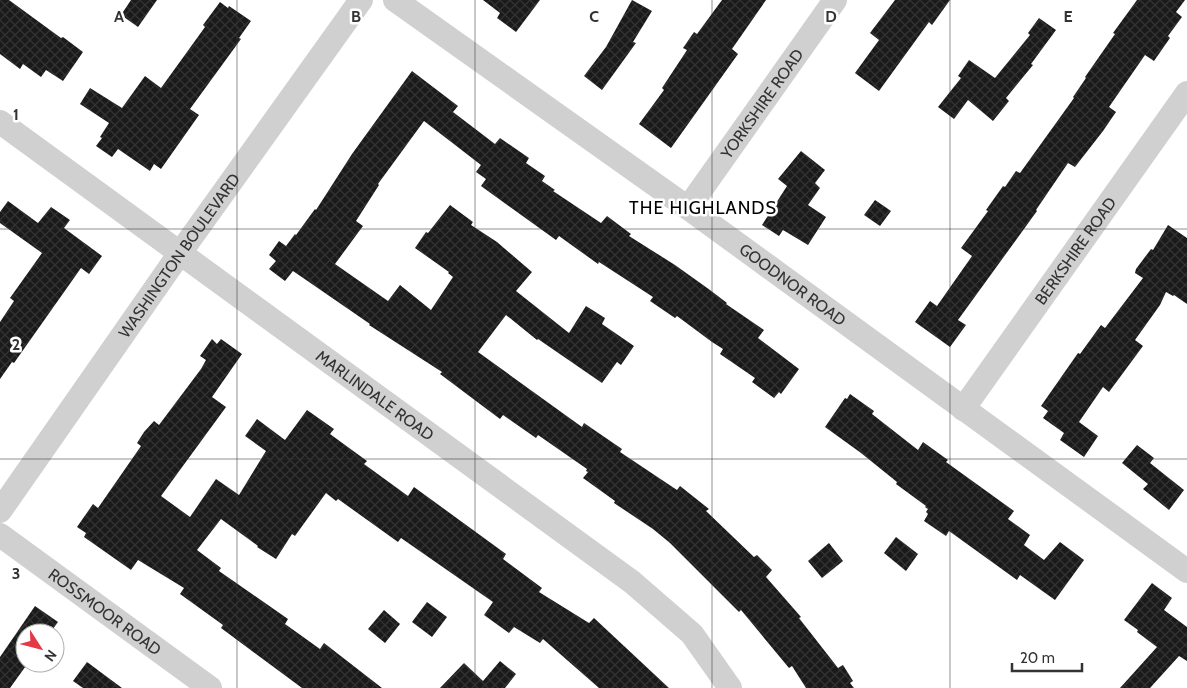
<svg xmlns="http://www.w3.org/2000/svg" width="1187" height="688" viewBox="0 0 1187 688" font-family="Cabin,sans-serif">
	<style>
		.building { fill: url(#building-cross-hatch) }
		.lines { fill: none; stroke-linecap: round; stroke-linejoin: round }
		.minor { stroke: #d0d0d0; stroke-width: 24 }
		.grid { fill: none; stroke: #333; stroke-width: 1; stroke-opacity: 0.55 }
		.labels { text-anchor: middle; stroke-width: 5; stroke-linejoin: round; paint-order: stroke }
		.street-label { font-size: 16px; fill: #333; stroke: #fff }
		.neighbourhood-label { font-size: 18px; letter-spacing: 1px; fill: #000; stroke: #fff }
		.grid-label { font-size: 16px; text-anchor: middle; font-weight: bold; fill: #333; stroke: #fff; stroke-width: 5; stroke-linejoin: round; paint-order: stroke }
	</style>
	<defs>
		<pattern id="building-cross-hatch" width="8" height="8" patternUnits="userSpaceOnUse" patternTransform="scale(1.25)"><rect width="8" height="8" fill="#1a1a1a"/><path d="M0 0l8 8M0 8l8-8" fill="none" stroke="#333"/></pattern>
	</defs>
	<rect width="100%" height="100%" fill="#fff"/>
	<g class="building">
		<path d="M 0,0 L 9,0 L 61,38 L 63,37 L 83,52 L 63,81 L 46,70 L 41,77 L 23,64 L 20,69 L 0,54 Z"/>
		<path d="M 131,0 L 157,0 L 138,27 L 121,15 Z"/>
		<path d="M 483,0 L 540,0 L 516,32 L 497,18 L 500,13 Z"/>
		<path d="M 632,0 L 652,11 L 633,42 L 636,43 L 602,90 L 584,76 L 606,47 Z"/>
		<path d="M 722,0 L 766,0 L 732,49 L 738,54 L 671,148 L 639,124 L 664,90 L 662,88 L 687,50 L 683,48 L 694,32 L 697,34 Z"/>
		<path d="M 895,0 L 950,0 L 932,25 L 929,22 L 879,91 L 855,73 L 879,40 L 870,33 Z"/>
		<path d="M 1137,0 L 1185,0 L 1176,12 L 1182,17 L 1168,36 L 1170,38 L 1154,61 L 1145,55 L 1109,107 L 1116,112 L 1103,131 L 1075,167 L 1068,163 L 1036,210 L 1037,211 L 958,320 L 966,325 L 950,347 L 915,322 L 930,301 L 937,306 L 972,256 L 961,248 L 988,211 L 986,210 L 1003,186 L 1005,187 L 1016,171 L 1020,173 L 1074,98 L 1073,97 L 1086,78 L 1085,77 L 1115,34 L 1113,33 Z"/>
		<path d="M 220,2 L 228,8 L 229,6 L 251,21 L 239,38 L 241,39 L 190,109 L 199,115 L 161,169 L 154,164 L 150,171 L 118,149 L 112,157 L 96,146 L 102,138 L 100,137 L 109,123 L 80,104 L 90,88 L 122,108 L 145,76 L 161,88 L 205,27 L 203,25 Z"/>
		<path d="M 1039,18 L 1056,30 L 1031,64 L 1033,65 L 1006,98 L 1009,101 L 993,121 L 968,100 L 954,119 L 938,107 L 961,78 L 958,76 L 969,60 L 995,78 L 1030,35 L 1028,33 Z"/>
		<path d="M 412,71 L 458,106 L 453,112 L 495,144 L 500,138 L 529,158 L 526,163 L 545,176 L 542,181 L 555,190 L 553,191 L 601,223 L 607,216 L 631,234 L 629,236 L 675,265 L 710,290 L 727,303 L 726,304 L 764,330 L 758,338 L 799,369 L 781,394 L 779,392 L 774,398 L 752,382 L 755,378 L 720,354 L 723,349 L 712,342 L 677,316 L 675,318 L 650,301 L 653,297 L 599,262 L 598,264 L 559,236 L 556,240 L 481,186 L 486,179 L 476,172 L 481,165 L 424,121 L 378,184 L 379,185 L 356,221 L 363,226 L 335,264 L 388,301 L 400,285 L 431,310 L 453,277 L 448,273 L 449,272 L 415,248 L 426,232 L 428,233 L 450,205 L 473,222 L 471,225 L 497,242 L 532,272 L 516,291 L 569,333 L 586,306 L 605,318 L 602,324 L 634,346 L 621,365 L 617,362 L 602,383 L 538,339 L 537,340 L 506,315 L 478,352 L 582,427 L 584,423 L 622,449 L 620,452 L 677,490 L 680,486 L 709,509 L 706,511 L 754,557 L 757,555 L 772,570 L 766,577 L 801,617 L 799,618 L 838,668 L 843,665 L 853,681 L 850,683 L 854,688 L 806,688 L 792,666 L 789,668 L 741,610 L 739,612 L 670,543 L 653,529 L 614,503 L 615,501 L 583,478 L 588,472 L 586,471 L 587,469 L 538,435 L 536,438 L 503,415 L 500,419 L 440,374 L 442,372 L 369,325 L 370,324 L 293,271 L 285,281 L 269,269 L 276,261 L 269,255 L 279,241 L 286,246 L 295,234 L 296,235 L 315,209 L 316,210 L 352,154 Z"/>
		<path d="M 801,151 L 825,170 L 815,183 L 820,188 L 808,205 L 826,217 L 808,245 L 783,230 L 779,236 L 762,225 L 787,186 L 778,179 Z"/>
		<path d="M 875,200 L 891,211 L 880,226 L 864,215 Z"/>
		<path d="M 8,201 L 38,223 L 51,207 L 70,220 L 64,228 L 102,256 L 89,274 L 81,268 L 14,363 L 12,362 L 0,379 L 0,322 L 14,301 L 10,298 L 42,253 L 0,223 L 0,212 Z"/>
		<path d="M 1168,225 L 1187,238 L 1187,304 L 1174,295 L 1173,296 L 1166,292 L 1160,305 L 1135,340 L 1143,346 L 1109,392 L 1103,387 L 1079,422 L 1098,436 L 1084,457 L 1060,440 L 1064,433 L 1043,418 L 1048,411 L 1041,406 L 1078,353 L 1080,354 L 1101,325 L 1105,328 L 1143,278 L 1135,273 L 1136,269 L 1151,249 L 1153,250 Z"/>
		<path d="M 212,339 L 217,344 L 221,339 L 242,354 L 212,397 L 226,407 L 161,496 L 190,517 L 216,479 L 239,495 L 266,451 L 245,436 L 257,419 L 285,440 L 307,410 L 334,429 L 330,434 L 367,461 L 364,464 L 408,496 L 414,487 L 506,554 L 503,559 L 542,588 L 539,592 L 589,623 L 594,618 L 669,688 L 599,688 L 543,639 L 540,643 L 514,627 L 509,633 L 484,615 L 493,602 L 401,538 L 398,542 L 338,499 L 336,501 L 326,493 L 295,536 L 292,534 L 276,559 L 257,547 L 258,546 L 221,519 L 197,550 L 221,568 L 219,571 L 288,619 L 285,624 L 320,649 L 324,643 L 382,688 L 302,688 L 221,628 L 223,625 L 180,594 L 184,588 L 138,560 L 131,570 L 84,537 L 86,533 L 77,527 L 93,504 L 98,508 L 141,446 L 137,443 L 144,432 L 154,421 L 159,425 L 201,369 L 206,360 L 200,356 Z"/>
		<path d="M 850,394 L 874,411 L 872,414 L 918,450 L 923,442 L 948,460 L 946,462 L 1014,511 L 1008,519 L 1030,535 L 1024,545 L 1044,560 L 1060,542 L 1084,560 L 1055,600 L 1020,575 L 1017,580 L 949,531 L 946,536 L 924,521 L 928,514 L 926,512 L 928,509 L 925,507 L 926,506 L 896,484 L 897,482 L 861,453 L 825,427 L 845,398 L 847,399 Z"/>
		<path d="M 1137,445 L 1154,458 L 1150,463 L 1184,490 L 1169,510 L 1143,489 L 1148,484 L 1122,463 Z"/>
		<path d="M 896,537 L 918,554 L 906,571 L 884,553 Z"/>
		<path d="M 829,543 L 843,561 L 822,578 L 808,561 Z"/>
		<path d="M 1152,583 L 1172,598 L 1164,610 L 1187,627 L 1187,661 L 1179,656 L 1150,688 L 1120,688 L 1157,647 L 1137,632 L 1138,630 L 1124,620 Z"/>
		<path d="M 427,602 L 447,617 L 432,637 L 412,622 Z"/>
		<path d="M 35,606 L 58,622 L 50,633 L 25,633 L 25,663 L 28,663 L 10,688 L 0,688 L 0,657 Z"/>
		<path d="M 384,610 L 400,624 L 385,643 L 368,629 Z"/>
		<path d="M 500,661 L 516,674 L 505,688 L 440,688 L 464,663 L 483,681 Z"/>
		<path d="M 87,662 L 122,688 L 83,688 L 73,681 Z"/>
	</g>
	<g class="lines">
		<g class="minor">
			<path id="s1" d="M 395,0 L 688,208 L 1187,571"/>
			<path id="s2" d="M 0,122 L 632,582 L 692,634 L 730,688"/>
			<path id="s3" d="M 688,208 L 835,0"/>
			<path id="s4" d="M 963,409 L 1187,93"/>
			<path id="s5" d="M 0,511 L 180,253 L 361,0"/>
			<path id="s6" d="M 0,535 L 210,688"/>
		</g>
	</g>
	<path class="grid" d="M 237,0 L 237,688M 475,0 L 475,688M 712,0 L 712,688M 950,0 L 950,688M 0,229 L 1187,229M 0,459 L 1187,459"/>
	<g class="labels">
		<g class="street-label">
			<text dy="6" stroke="none"><textPath href="#s3" startOffset="128">YORKSHIRE ROAD</textPath></text>
			<text dy="6" stroke="none"><textPath href="#s4" startOffset="194">BERKSHIRE ROAD</textPath></text>
			<text dy="6" stroke="none"><textPath href="#s5" startOffset="312">WASHINGTON BOULEVARD</textPath></text>
			<text dy="6" stroke="none"><textPath href="#s1" startOffset="489">GOODNOR ROAD</textPath></text>
			<text dy="6" stroke="none"><textPath href="#s2" startOffset="464">MARLINDALE ROAD</textPath></text>
			<text dy="6" stroke="none"><textPath href="#s6" startOffset="130">ROSSMOOR ROAD</textPath></text>
		</g>
		<g class="neighbourhood-label">
			<text x="703" y="214">THE HIGHLANDS</text>
		</g>
	</g>
	<g class="grid-label">
		<text x="119" y="22">A</text>
		<text x="356" y="22">B</text>
		<text x="594" y="22">C</text>
		<text x="831" y="22">D</text>
		<text x="1068" y="22">E</text>
		<text x="16" y="120">1</text>
		<text x="16" y="350">2</text>
		<text x="16" y="579">3</text>
	</g>
	<g transform="translate(40 648) rotate(126)"><circle r="24" fill="#ffffff" stroke="#adadad"/>
	<path d="M0-4L9 19L0 12L-9 19Z" fill="#e63946"/>
	<text y="-8" font-size="14" font-weight="bold" text-anchor="middle" fill="#333333">N</text>
	</g>
	<path d="M1012 663v8h70v-8" fill="none" stroke="#333333" stroke-width="2.5"/>
	<text x="1020" y="663" font-size="15" fill="#333333" stroke="#ffffff" stroke-width="4" paint-order="stroke">20 m</text>
</svg>
